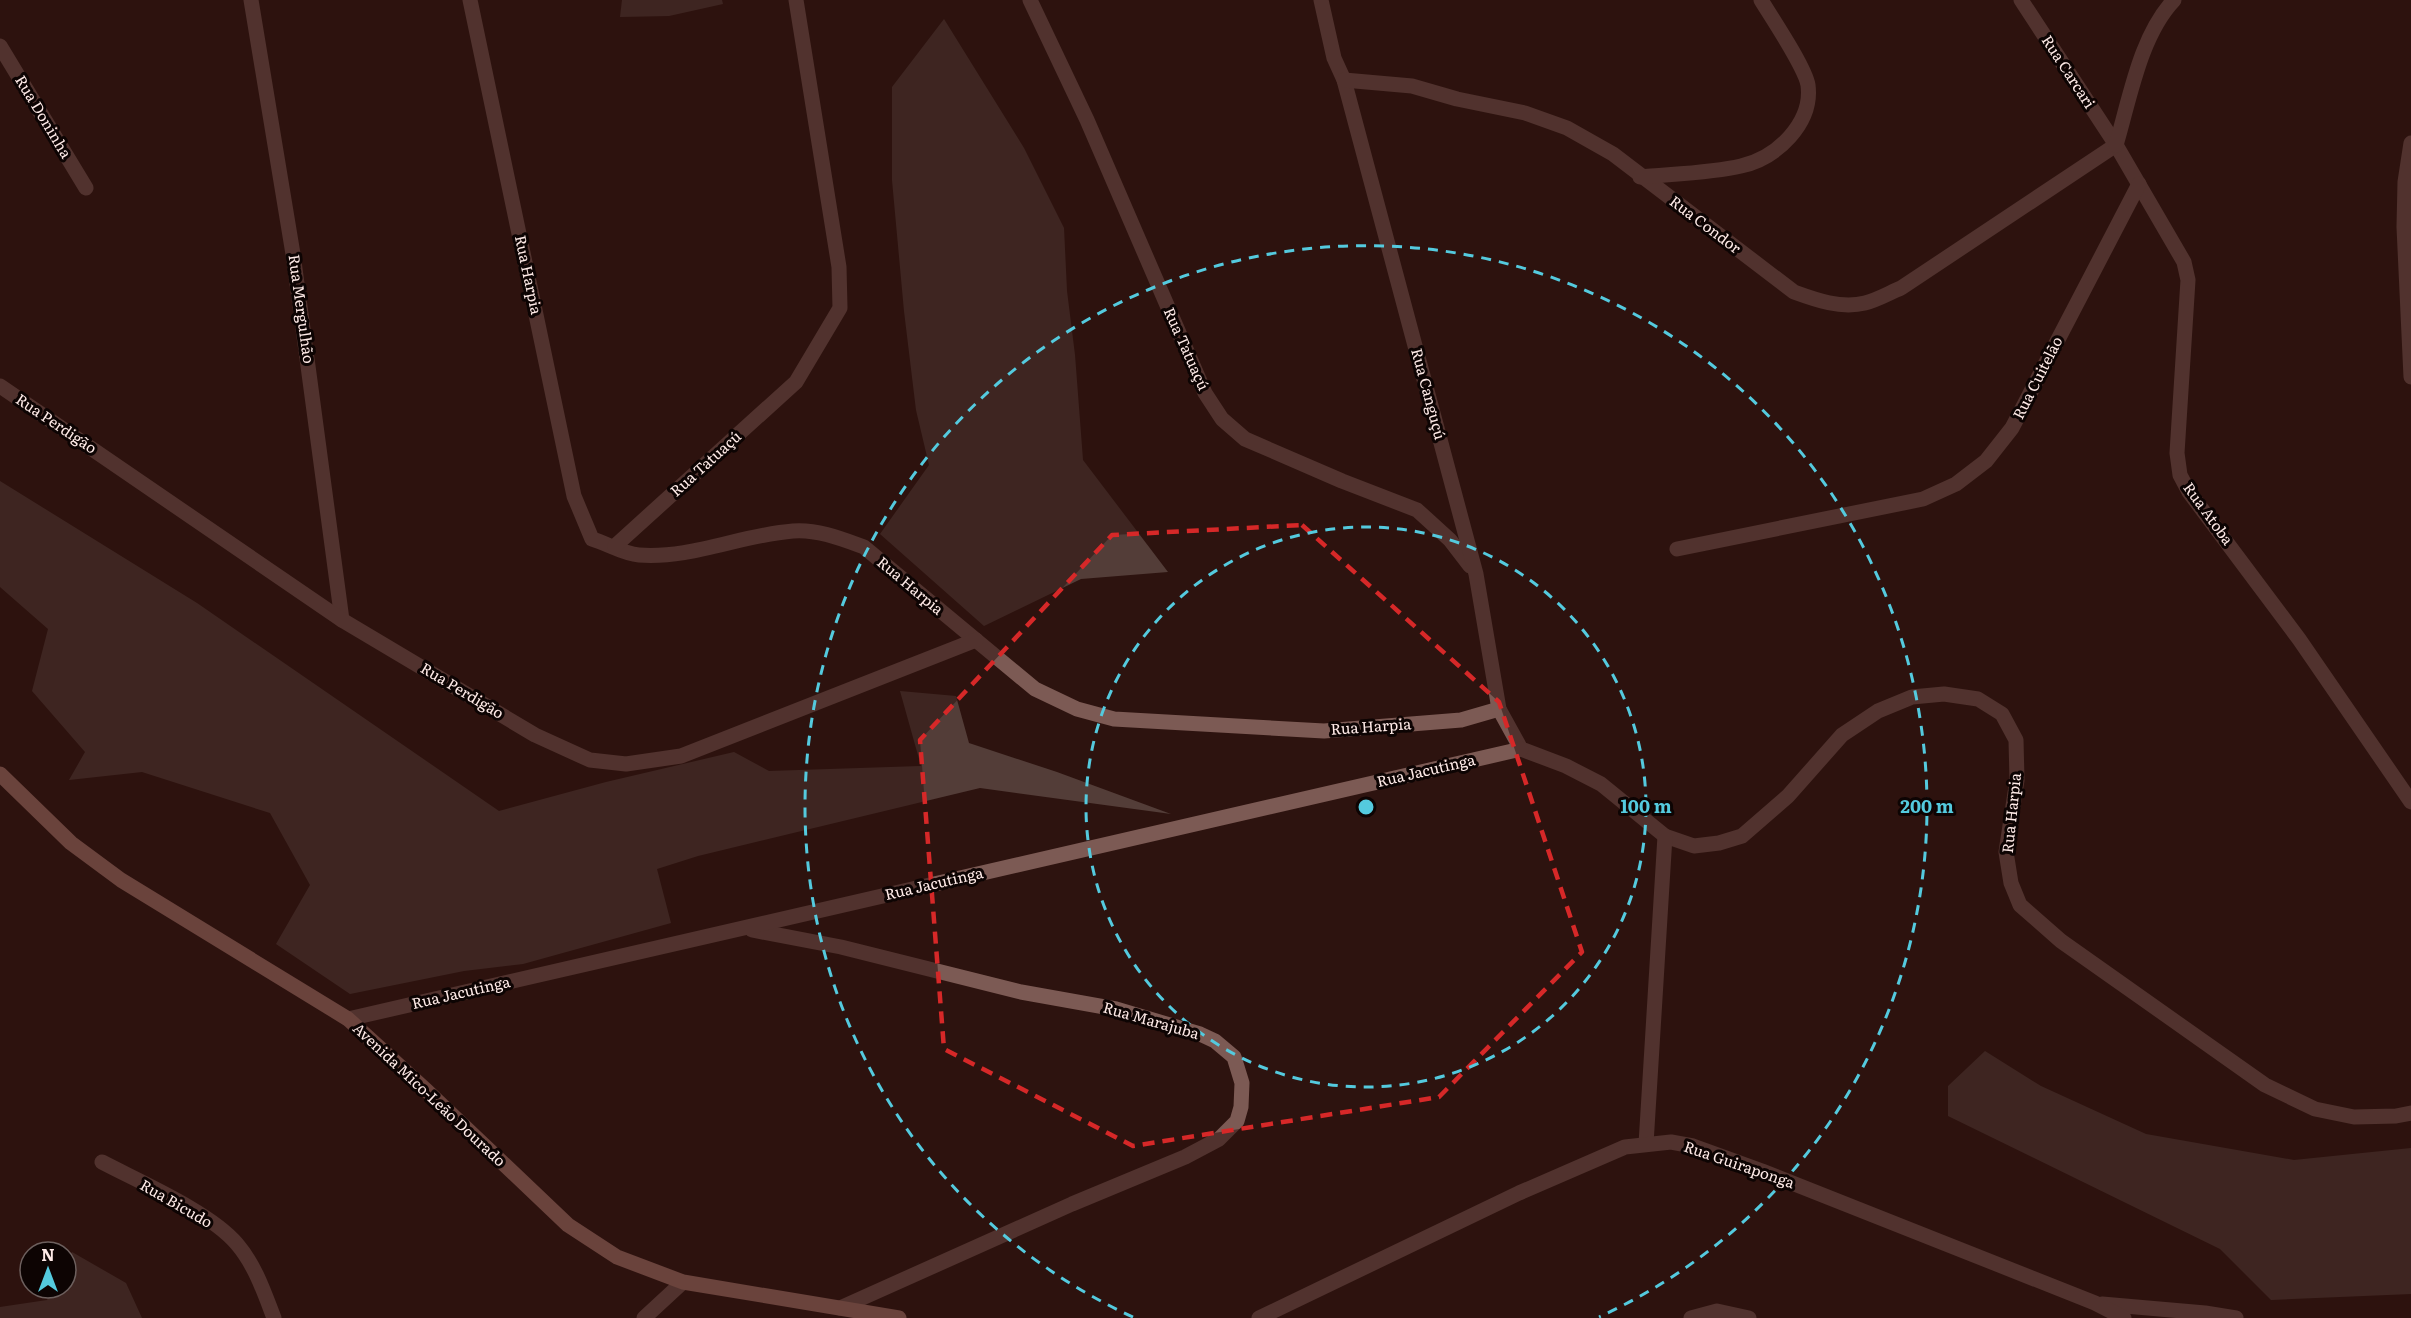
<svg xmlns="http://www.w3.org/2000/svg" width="2411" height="1318" viewBox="0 0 2411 1318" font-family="Literata,serif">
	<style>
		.green { fill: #533d38 }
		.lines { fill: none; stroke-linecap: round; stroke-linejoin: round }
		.street { stroke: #7c5a54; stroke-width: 15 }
		.secondary { stroke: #b37e74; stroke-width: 15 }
		.marked { fill: none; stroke: #d62828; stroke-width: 4.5; stroke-dasharray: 12 8; stroke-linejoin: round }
		.ring { fill: none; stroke: #54cade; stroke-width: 3; stroke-dasharray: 10 8 }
		.labels { text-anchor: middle; stroke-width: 6; stroke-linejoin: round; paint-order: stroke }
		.street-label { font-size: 15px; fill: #feeae7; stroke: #0d0403 }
		.centre { fill: #54cade; stroke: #0d0403; stroke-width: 3 }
		.ring-label { font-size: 18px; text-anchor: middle; font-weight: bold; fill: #54cade; stroke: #0d0403; stroke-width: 6; stroke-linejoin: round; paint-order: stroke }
	</style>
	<rect width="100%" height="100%" fill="#2d130f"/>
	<g class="green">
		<path d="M 622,0 L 722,0 L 723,4 L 669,16 L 620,17 Z"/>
		<path d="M 944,19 L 1024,148 L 1064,228 L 1067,291 L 1075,355 L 1083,460 L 1168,572 L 1081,579 L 984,626 L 880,534 L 929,465 L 916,410 L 904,311 L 892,180 L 892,87 Z"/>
		<path d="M 0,481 L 197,603 L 499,811 L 606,782 L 734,752 L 769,771 L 921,766 L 900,691 L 956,696 L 969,743 L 1057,772 L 1171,814 L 980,788 L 698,856 L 657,869 L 671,923 L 523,964 L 464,971 L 350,994 L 276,944 L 310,885 L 270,813 L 142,772 L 69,780 L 85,752 L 32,691 L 48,629 L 0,587 Z"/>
		<path d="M 1985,1051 L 2041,1086 L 2146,1134 L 2294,1160 L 2411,1148 L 2411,1294 L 2271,1300 L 2220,1249 L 1948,1116 L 1948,1086 Z"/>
		<path d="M 72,1252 L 126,1283 L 142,1318 L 0,1318 L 0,1307 L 47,1300 L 53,1288 L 66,1288 L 66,1264 Z"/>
	</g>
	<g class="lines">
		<g class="street">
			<path d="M 251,0 L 293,254 L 342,620"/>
			<path d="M 470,0 L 574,496 L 592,539 C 606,543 624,554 639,555 C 691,559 741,535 793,531 C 817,529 842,539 864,547 L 1035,689 L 1077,709 L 1114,719 L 1324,731 L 1461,720 L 1499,709"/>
			<path d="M 1030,0 L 1087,120 L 1205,393 L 1222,419 L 1245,439 L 1342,481 L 1417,510 L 1450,540 L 1470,566"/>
			<path d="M 1321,0 L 1334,58 L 1344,80 L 1476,574 L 1499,709 L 1521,749 L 1566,766 L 1601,784 L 1665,836 L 1694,846 L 1719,843 L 1742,836 L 1788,796 L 1842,735 L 1878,711 L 1912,697 L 1944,694 L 1978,699 L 2002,714 L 2016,740 L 2017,780 L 2006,852 L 2011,883 L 2020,905 L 2061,941 L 2265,1085 L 2315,1109 L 2354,1117 L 2396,1116 L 2411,1113"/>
			<path d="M 2021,0 L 2116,145 L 2184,262 L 2188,280 L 2177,453 L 2180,475 L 2189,492 L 2299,639 L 2411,802"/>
			<path d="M 0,46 L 86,188"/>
			<path d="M 1344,80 L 1412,86 L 1457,99 L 1525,113 L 1567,128 L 1613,154 L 1794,292 C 1816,300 1841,309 1865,303 C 1877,300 1889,293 1901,288 L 2116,145"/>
			<path d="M 2411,143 L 2405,182 L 2404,227 L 2411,377"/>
			<path d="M 2116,145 C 2130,98 2140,36 2174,0"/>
			<path d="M 1640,177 C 1671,174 1712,173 1741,166 C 1777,158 1813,123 1808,85 C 1805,67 1772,18 1761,0"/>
			<path d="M 0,386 L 342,620 L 535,735 L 590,760 L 626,764 L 681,756 L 976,640"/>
			<path d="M 615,546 L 796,382 L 840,308 L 839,267 L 796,0"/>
			<path d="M 1677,549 L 1923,499 L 1956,484 L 1986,461 L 2012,428 L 2139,184"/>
			<path d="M 752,930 L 841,947 L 1021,992 L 1116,1009 L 1200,1034 L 1215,1041 L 1234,1057 L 1242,1083 L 1241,1107 L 1237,1121 L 1219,1139 L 1185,1157 L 1072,1204 L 840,1308"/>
			<path d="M 348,1019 L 1521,749"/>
			<path d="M 1646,1144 L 1665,836"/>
			<path d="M 102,1162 C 140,1182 210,1212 237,1244 C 255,1265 264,1292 274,1318"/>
			<path d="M 2102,1304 L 2205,1313 L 2236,1318"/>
			<path d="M 644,1318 L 683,1282"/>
			<path d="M 1259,1318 L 1519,1193 L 1625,1147 L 1671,1142 L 1693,1146 L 1762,1171 L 2095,1303 L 2124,1318"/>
			<path d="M 1691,1318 L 1717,1311 L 1749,1318"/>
		</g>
		<path class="secondary" d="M 0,774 L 71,843 L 121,880 L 348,1019 L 426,1090 L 568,1225 L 617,1257 L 683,1282 L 899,1318"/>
	</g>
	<path d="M0 0H2411V1318H0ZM 1302,525 L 1499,702 L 1582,952 L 1439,1097 L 1133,1146 L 944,1049 L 920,740 L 1112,535 Z" fill="#2d130f" fill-opacity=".55" fill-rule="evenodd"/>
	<path class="marked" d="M 1302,525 L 1499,702 L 1582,952 L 1439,1097 L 1133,1146 L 944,1049 L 920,740 L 1112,535 Z"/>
	<g class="ring">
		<circle cx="1366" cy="807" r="280"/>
		<path d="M1133 1317A561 561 0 1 1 1599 1317"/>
	</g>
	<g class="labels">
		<g class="street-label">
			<text transform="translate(2068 72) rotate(57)" y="5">Rua Carcari</text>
			<text transform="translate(43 117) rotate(59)" y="5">Rua Doninha</text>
			<text transform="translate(1705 225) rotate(37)" y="5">Rua Condor</text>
			<text transform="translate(528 275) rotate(78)" y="5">Rua Harpia</text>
			<text transform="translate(301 309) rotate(82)" y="5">Rua Mergulhão</text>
			<text transform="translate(1186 349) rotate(66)" y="5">Rua Tatuaçú</text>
			<text transform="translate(2038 378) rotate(-63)" y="5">Rua Cuitelão</text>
			<text transform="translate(1428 394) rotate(75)" y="5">Rua Canguçú</text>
			<text transform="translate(56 424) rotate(34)" y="5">Rua Perdigão</text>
			<text transform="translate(706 464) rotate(-42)" y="5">Rua Tatuaçú</text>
			<text transform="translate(2208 514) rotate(54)" y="5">Rua Atoba</text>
			<text transform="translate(910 586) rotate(40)" y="5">Rua Harpia</text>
			<text transform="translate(462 691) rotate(31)" y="5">Rua Perdigão</text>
			<text transform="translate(1371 727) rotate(-4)" y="5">Rua Harpia</text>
			<text transform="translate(1426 771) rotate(-13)" y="5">Rua Jacutinga</text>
			<text transform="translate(2012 813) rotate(-84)" y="5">Rua Harpia</text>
			<text transform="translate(934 884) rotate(-13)" y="5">Rua Jacutinga</text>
			<text transform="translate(461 993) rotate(-13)" y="5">Rua Jacutinga</text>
			<text transform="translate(1151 1021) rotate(16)" y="5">Rua Marajuba</text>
			<text transform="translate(429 1095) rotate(43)" y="5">Avenida Mico-Leão Dourado</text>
			<text transform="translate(1739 1165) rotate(19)" y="5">Rua Guiraponga</text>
			<text transform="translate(176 1204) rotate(30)" y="5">Rua Bicudo</text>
		</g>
	</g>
	<circle cx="1366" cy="807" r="9" class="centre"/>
	<g class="ring-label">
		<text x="1646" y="813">100 m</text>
		<text x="1927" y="813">200 m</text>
	</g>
	<g transform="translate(48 1270)"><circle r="28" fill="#0d0403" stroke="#6d605e" stroke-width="1.5"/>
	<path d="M0-4.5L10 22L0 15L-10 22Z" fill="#54cade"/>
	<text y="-9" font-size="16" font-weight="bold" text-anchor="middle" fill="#feeae7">N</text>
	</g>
</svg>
